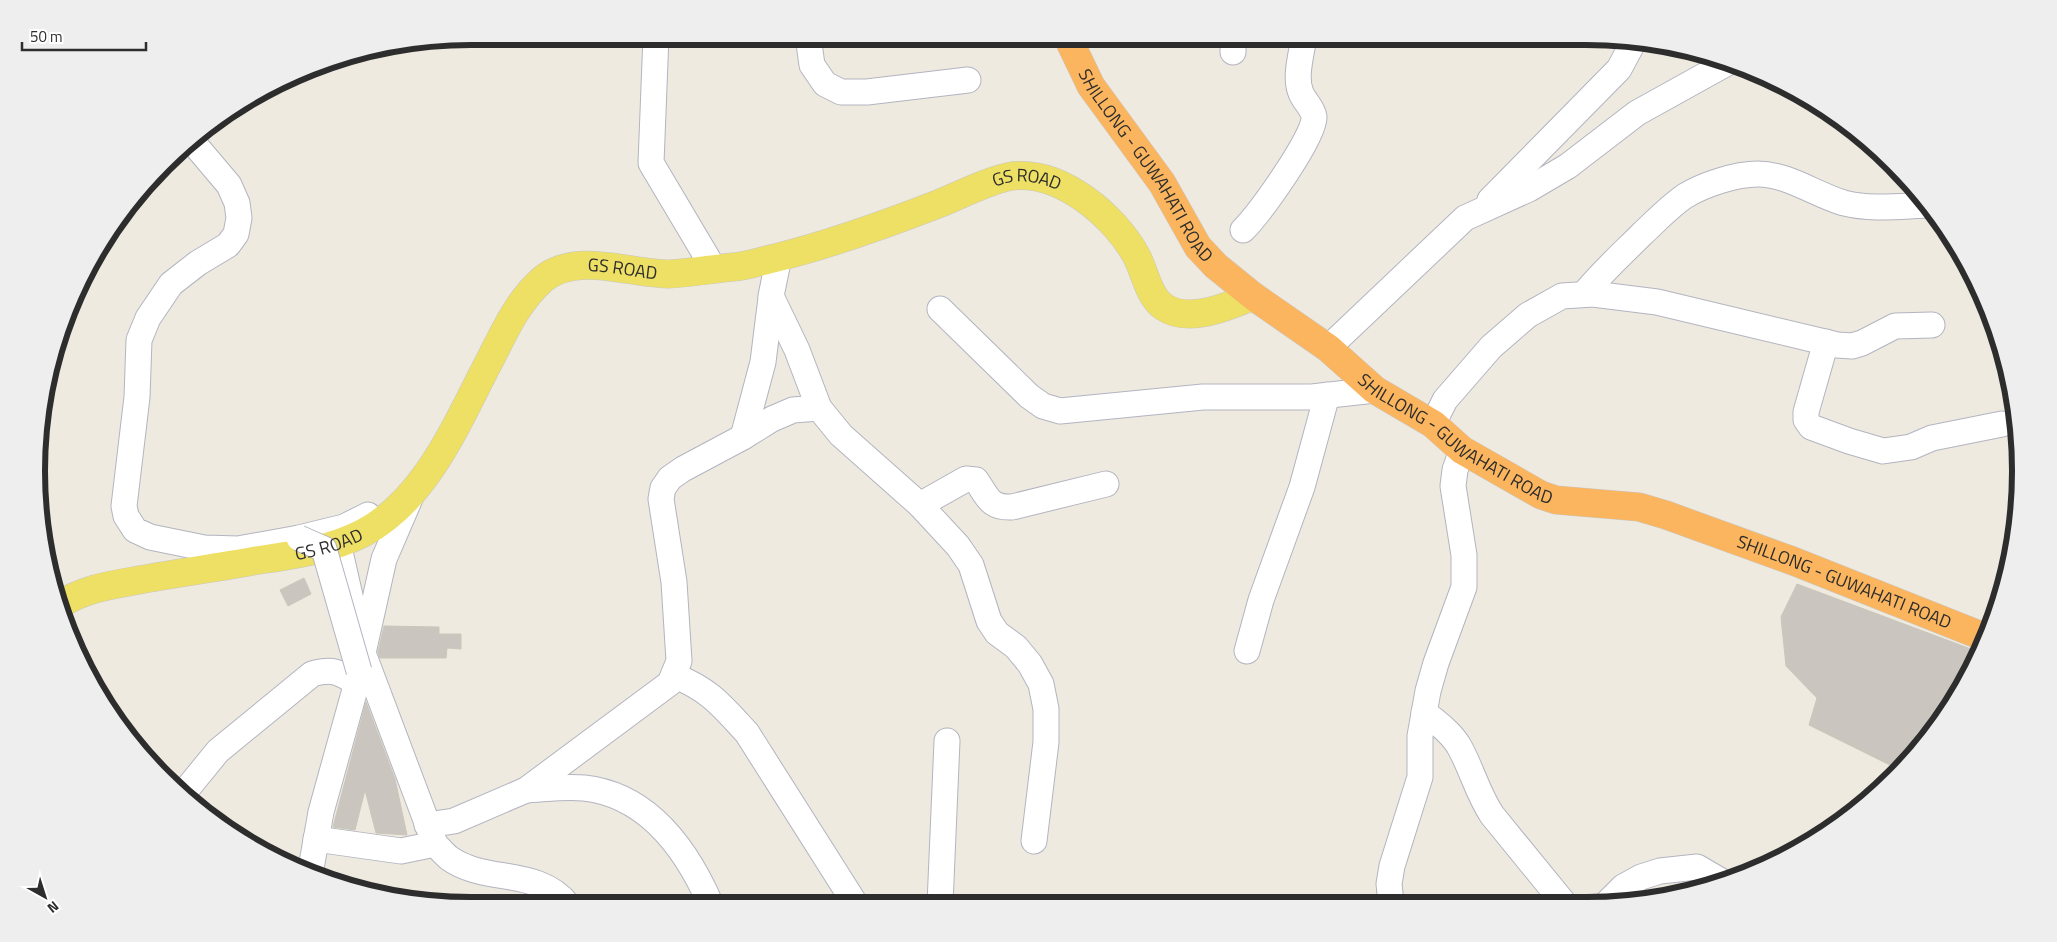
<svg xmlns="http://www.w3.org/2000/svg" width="2057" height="942" viewBox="0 0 2057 942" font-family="'Titillium Web',sans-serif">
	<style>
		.building { fill: #cac6bf; stroke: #cac6b9 }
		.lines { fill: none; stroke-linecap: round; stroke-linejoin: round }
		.minor-casing { stroke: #b3b4c0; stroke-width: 27 }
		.major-casing { stroke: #c8c8c8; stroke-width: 29 }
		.highway-casing { stroke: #c8c8c8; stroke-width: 29 }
		.minor { stroke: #fff; stroke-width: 25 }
		.major { stroke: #eedf65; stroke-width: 28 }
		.highway { stroke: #fbb55e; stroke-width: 28 }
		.minor-bridge-casing { stroke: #b3b4c0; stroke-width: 27; stroke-linecap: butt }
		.minor-bridge { stroke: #fff; stroke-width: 25 }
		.labels { text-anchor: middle; stroke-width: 4; stroke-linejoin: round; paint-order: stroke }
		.street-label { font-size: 18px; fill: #2d2d2d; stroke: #fff }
		.rim { fill: none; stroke: #2d2d2d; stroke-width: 6 }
	</style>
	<rect width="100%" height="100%" fill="#eeeae0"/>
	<g class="building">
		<path d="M 304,578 L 311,594 L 288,606 L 280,590 Z"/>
		<path d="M 1797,584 L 1979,652 L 1931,735 L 1898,769 L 1809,725 L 1817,698 L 1786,666 L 1781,617 Z"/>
		<path d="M 384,626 L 439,627 L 439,634 L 461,634 L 461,649 L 447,648 L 446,658 L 380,658 L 378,652 Z"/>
		<path d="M 366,702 L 395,779 L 407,835 L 376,833 L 365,790 L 355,830 L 333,827 Z"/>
	</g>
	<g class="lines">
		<defs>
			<g id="minor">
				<path d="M 656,36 L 651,163 L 714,269"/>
				<path d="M 808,36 L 812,65 L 825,84 L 841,92 L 867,92 L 968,80"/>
				<path d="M 1233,52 L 1233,36"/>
				<path d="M 191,140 L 229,185 L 237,203 L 239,218 L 236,234 L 228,245 L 198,263 L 171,284 L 148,318 L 139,340 L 137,397 L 124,506 L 126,516 L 135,530 L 150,537 L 204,548 L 238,549 L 299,538 L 344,527 L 368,515"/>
				<path d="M 1490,200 L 1619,69 L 1634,41"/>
				<path d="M 1243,230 C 1259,214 1315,137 1314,117 C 1313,108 1304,101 1301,93 C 1294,77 1302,53 1304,36"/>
				<path d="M 779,257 L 771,296 L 797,350 L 819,408 L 841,435 L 920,505 L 958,546 L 971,565 L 989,621 L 997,633 L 1016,647 L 1030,664 L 1041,684 L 1046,709 L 1046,742 L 1034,841"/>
				<path d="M 1584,294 C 1602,272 1622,254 1642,234 C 1656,221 1669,207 1685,196 C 1703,185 1735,174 1758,174 C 1788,174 1816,195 1844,203 C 1871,210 1900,206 1928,205"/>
				<path d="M 940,309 L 1029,396 L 1043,406 L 1060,411 L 1203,397 L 1312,397 L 1375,390"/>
				<path d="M 1826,342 L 1806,412 L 1806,420 L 1811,427 L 1849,441 L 1883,451 L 1911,447 L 1932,438 L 2002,424"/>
				<path d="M 1328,348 L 1465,218 L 1529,189 L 1568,166 L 1637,113 L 1729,62"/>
				<path d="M 1433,424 L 1445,400 L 1491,347 L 1528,315 L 1562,296 L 1593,294 L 1657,302 L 1837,345 L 1852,346 L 1862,343 L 1895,326 L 1932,325"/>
				<path d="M 743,437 L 763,362 L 771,298"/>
				<path d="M 920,505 L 966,479 L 976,480 C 988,497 989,508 1012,507 L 1106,484"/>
				<path d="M 338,543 L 363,653 L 435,844 C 440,849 444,854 449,858 C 485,884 538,867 568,905"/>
				<path d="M 1247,651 L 1261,600 L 1302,487 L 1327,395"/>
				<path d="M 675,676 C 710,690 722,706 747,733 L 856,905"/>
				<path d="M 1424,712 C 1436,722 1452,733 1460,748 C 1472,770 1478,794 1492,815 L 1563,902"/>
				<path d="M 526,790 C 545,789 566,786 584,788 C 649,795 687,850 711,905"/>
				<path d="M 182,795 L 218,751 L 312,674 C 333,668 339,672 357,683"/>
				<path d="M 427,825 L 454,821 L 526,790 L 670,683 L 679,661 L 674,582 L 661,499 L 663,488 L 670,478 L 683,469 L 743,437 L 772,419 L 793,410 L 819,408"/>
				<path d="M 316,839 L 401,851 L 435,844"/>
				<path d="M 310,874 L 321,812 L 354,693 L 384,559 L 412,494"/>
				<path d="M 1608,902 L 1623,887 L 1641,877 L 1660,871 L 1697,867 L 1721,881"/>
				<path d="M 1391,903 L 1389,884 L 1392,866 L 1420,777 L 1420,736 L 1428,691 L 1436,663 L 1464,587 L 1464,555 L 1453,486 L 1455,470 L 1462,450"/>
				<path d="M 940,904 L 947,741"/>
			</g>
			<g id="major">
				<path id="s1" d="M 58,606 C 82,589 111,585 139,580 C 177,573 215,568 253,561 C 291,555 328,551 363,533 C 428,499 459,418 492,356 C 506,328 519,300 543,279 C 577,251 630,274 669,274 C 690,273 712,269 733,267 C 747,266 761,261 775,258 C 831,244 884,225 938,204 C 958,196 992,179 1012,176 C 1061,170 1115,216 1137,257 C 1145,273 1149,297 1164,307 C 1189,324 1229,306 1253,296"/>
			</g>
			<g id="highway">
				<path id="s2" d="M 1067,36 L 1091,86 L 1162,183 L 1198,247 L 1216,266 L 1253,296 L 1328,348 L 1375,390 L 1433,424 L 1462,450 L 1541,495 L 1556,500 L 1639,507 L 1666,515 L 1793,561 L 1987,638"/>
			</g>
		</defs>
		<use href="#minor" class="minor-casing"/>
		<use href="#major" class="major-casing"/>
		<use href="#highway" class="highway-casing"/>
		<use href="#minor" class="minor"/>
		<use href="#major" class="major"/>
		<use href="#highway" class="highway"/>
		<defs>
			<path id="minor-bridge" d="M 299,538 L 324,549 L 359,671"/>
		</defs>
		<use href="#minor-bridge" class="minor-bridge-casing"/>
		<use href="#minor-bridge" class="minor-bridge"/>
	</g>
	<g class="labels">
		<g class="street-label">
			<text dy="6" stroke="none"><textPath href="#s2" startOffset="152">SHILLONG - GUWAHATI ROAD</textPath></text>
			<text dy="6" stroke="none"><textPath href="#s1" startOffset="1134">GS ROAD</textPath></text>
			<text dy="6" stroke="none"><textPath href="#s1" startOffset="714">GS ROAD</textPath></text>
			<text dy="6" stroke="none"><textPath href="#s2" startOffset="572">SHILLONG - GUWAHATI ROAD</textPath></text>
			<text dy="6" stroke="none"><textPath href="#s1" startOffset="279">GS ROAD</textPath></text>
			<text dy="6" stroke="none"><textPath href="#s2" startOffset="992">SHILLONG - GUWAHATI ROAD</textPath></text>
		</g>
	</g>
	<path d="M0 0H2057V942H0ZM471 45H1586A426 426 0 0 1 2012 471V471A426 426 0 0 1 1586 897H471A426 426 0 0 1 45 471V471A426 426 0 0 1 471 45Z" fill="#eee" fill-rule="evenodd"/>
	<path class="rim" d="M471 45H1586A426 426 0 0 1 2012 471V471A426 426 0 0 1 1586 897H471A426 426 0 0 1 45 471V471A426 426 0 0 1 471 45Z"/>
	<g transform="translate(45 897) rotate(141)" stroke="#ffffff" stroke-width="4" paint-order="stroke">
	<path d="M0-4L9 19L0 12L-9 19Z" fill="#2d2d2d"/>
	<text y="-8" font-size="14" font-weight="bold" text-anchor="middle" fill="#2d2d2d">N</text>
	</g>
	<path d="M22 42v8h124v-8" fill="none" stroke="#2d2d2d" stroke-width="2.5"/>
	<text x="30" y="42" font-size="15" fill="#2d2d2d" stroke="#ffffff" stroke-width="4" paint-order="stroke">50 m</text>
</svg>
